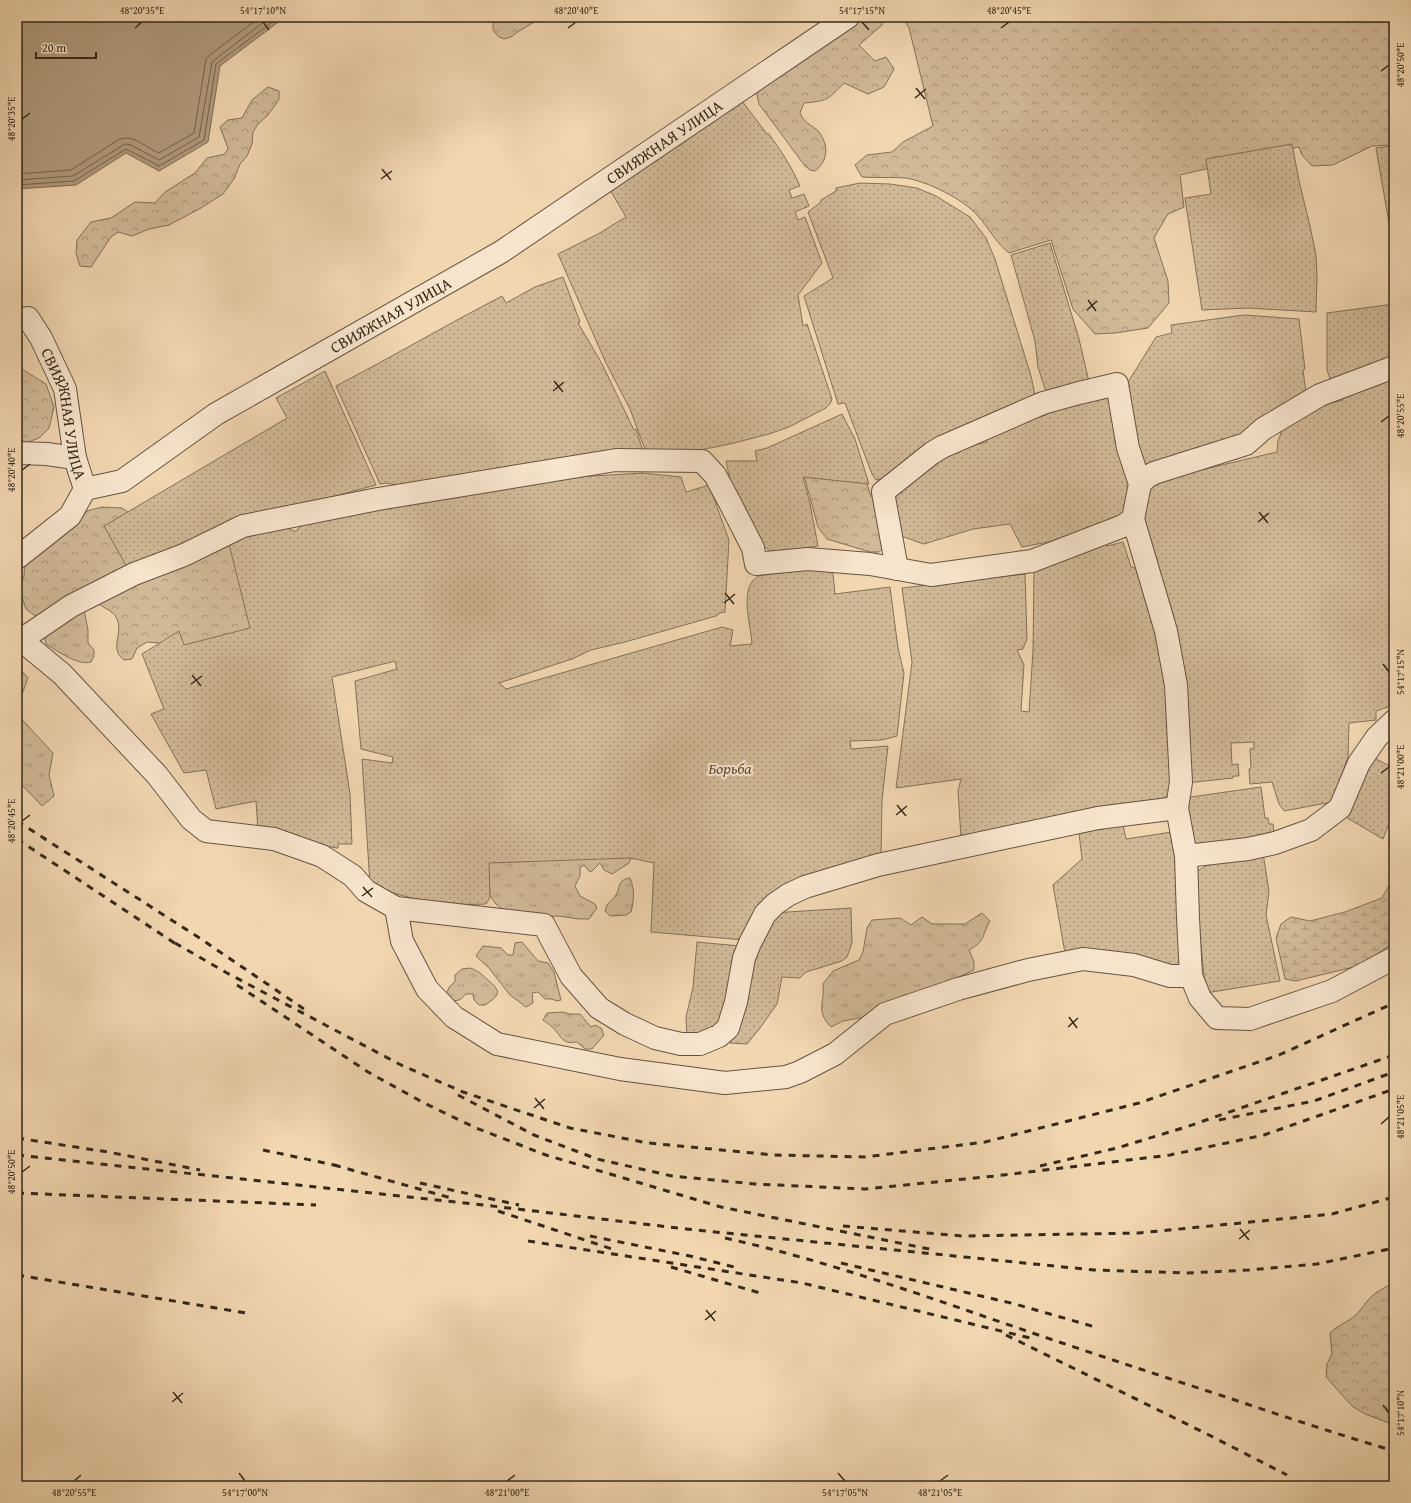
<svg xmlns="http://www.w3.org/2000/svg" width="1411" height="1503" viewBox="0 0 1411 1503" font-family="'Gentium Book Plus',serif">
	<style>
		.grass { fill: url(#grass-tufts); stroke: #847159 }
		.forest { fill: url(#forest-crowns); stroke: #847159 }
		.wetland { fill: url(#wetland-marsh); stroke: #847159 }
		.garden { fill: url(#garden-dots); stroke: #847159 }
		.water { fill: #b19b7d; stroke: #806d56 }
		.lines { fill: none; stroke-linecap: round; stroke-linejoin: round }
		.shore { stroke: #74624c; stroke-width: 1 }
		.minor-casing { stroke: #655440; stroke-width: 24 }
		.minor { stroke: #f6e4cc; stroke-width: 22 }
		.rail { stroke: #36291b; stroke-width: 3; stroke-dasharray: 7 7; stroke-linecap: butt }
		.ticks { fill: none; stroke: #36291b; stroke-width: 1.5 }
		.labels { text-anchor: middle; stroke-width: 4; stroke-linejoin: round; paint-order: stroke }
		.street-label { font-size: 16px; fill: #36291b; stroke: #f6e4cc }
		.park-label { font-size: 16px; font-style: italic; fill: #5d4d3a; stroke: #f6e4cc }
		.neatline { fill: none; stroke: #36291b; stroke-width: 1.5 }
		.ticks-label { font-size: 10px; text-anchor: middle; fill: #36291b }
	</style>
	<defs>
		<pattern id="grass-tufts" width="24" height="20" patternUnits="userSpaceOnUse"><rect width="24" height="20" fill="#d1b997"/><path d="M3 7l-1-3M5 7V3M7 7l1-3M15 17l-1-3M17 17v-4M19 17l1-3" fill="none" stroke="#aa967a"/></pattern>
		<pattern id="forest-crowns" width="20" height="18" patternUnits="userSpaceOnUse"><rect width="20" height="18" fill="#d1b997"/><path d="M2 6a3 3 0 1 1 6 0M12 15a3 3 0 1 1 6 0" fill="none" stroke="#aa967a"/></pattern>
		<pattern id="wetland-marsh" width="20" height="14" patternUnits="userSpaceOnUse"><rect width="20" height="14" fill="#d1b997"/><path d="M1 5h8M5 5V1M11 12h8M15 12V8" fill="none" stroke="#aa967a"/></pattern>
		<pattern id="garden-dots" width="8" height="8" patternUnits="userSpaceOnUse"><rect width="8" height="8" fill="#d1b997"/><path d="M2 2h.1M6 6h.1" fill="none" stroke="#aa967a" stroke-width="1.8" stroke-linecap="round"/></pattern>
	</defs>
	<rect width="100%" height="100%" fill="#f1d6b0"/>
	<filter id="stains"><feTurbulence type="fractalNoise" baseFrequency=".005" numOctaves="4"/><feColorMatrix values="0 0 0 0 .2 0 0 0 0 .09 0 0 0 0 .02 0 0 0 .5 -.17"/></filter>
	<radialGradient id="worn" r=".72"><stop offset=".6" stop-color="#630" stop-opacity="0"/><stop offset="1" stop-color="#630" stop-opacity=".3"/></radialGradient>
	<g class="grass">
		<path d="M 84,610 L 88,630 L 88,643 L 94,650 L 94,656 L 91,662 C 79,666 57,651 46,644 L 45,639 L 47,629 Z"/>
		<path d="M 17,665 L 28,678 L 17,708 Z"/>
		<path d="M 17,714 L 53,753 L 49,775 L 54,796 L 42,806 L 23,786 L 17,783 Z"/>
		<path d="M 633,853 L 629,863 L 612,874 L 604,870 L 600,863 L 591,872 L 588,870 L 584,865 L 580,868 L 580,876 L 575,886 L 580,896 L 595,904 L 597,908 L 589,919 L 579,919 L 558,916 L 543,917 L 502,909 L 495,903 L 490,895 L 488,861 Z"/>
		<path d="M 630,878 C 635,890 634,899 631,912 L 626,915 L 610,916 L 605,911 L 607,905 C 610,902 613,899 616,895 C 621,886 617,880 630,878 Z"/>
		<path d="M 982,913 L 990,921 C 981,936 986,941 969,950 L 974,962 L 974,970 L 937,987 L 865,1017 L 843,1021 L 831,1027 C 815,1010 825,1004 823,984 L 833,971 L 859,960 L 863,952 L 867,928 L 872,920 L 900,918 L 911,925 L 922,917 L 932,924 L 965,924 Z"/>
		<path d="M 522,942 L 538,961 L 548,963 L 554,972 L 561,1000 L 557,1001 L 552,999 L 545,999 L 538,992 L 532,993 L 533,1003 L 526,1007 L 510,995 L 489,968 L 476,956 L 483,946 L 501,948 L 508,955 L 513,955 L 515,943 Z"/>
		<path d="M 470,968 C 479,971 481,974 488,980 C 502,992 500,995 485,1005 L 479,1005 L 474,1000 L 473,994 L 466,994 C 461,999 459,1002 451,1000 L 446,994 L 450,986 L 455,982 L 455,975 L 462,969 Z"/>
		<path d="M 562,1012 L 570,1014 L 580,1014 L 591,1027 L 595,1025 L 601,1028 L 604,1035 L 592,1049 L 585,1049 L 577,1042 C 564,1044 563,1040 556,1031 C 552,1026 547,1023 543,1020 L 547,1013 Z"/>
	</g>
	<g class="forest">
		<path d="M 496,17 L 543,17 L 519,31 L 511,37 L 504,39 L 499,37 L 493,30 L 493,22 Z"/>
		<path d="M 856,17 L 882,17 L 882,25 L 859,45 L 875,61 L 886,57 L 894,69 L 884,87 L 868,94 L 844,83 C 828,100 827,101 804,103 L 800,113 C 805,126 816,125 821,135 C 829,148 827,162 815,171 L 810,170 L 805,166 L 759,104 L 757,95 L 760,83 Z"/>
		<path d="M 902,17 L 1394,17 L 1394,145 L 1372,146 L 1333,165 L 1312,166 L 1302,155 L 1299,147 L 1180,175 L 1184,207 L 1168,214 L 1154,238 L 1168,281 L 1169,303 L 1148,328 L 1115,333 L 1095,334 L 1073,309 L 1051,240 L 1009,253 C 996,243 989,228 978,216 C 963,199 927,181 905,178 C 891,177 876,178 862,177 L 855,165 L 867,155 L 892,152 L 903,142 L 933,126 L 909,28 Z"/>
		<path d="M 268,87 L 279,91 L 279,99 L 276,104 L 267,116 L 258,124 L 253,132 L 252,144 L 247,156 L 240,164 L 234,179 L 223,194 L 201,208 L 169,225 L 149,229 L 132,236 L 118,232 L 111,237 L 91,267 L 80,266 L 76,253 L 77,240 L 91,222 L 111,218 L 135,202 L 155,203 L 165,192 L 195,173 L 207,158 L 225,154 L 228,148 L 220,127 L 228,120 L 242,118 L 252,100 Z"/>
		<path d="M 17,366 L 46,384 L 54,407 L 49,428 L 39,438 L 28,442 L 17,440 Z"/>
		<path d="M 803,472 L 865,478 L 871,496 L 878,508 L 883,548 L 879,552 L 870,552 L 827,539 L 818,527 Z"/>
		<path d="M 102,507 L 122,508 L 148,525 L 132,565 L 38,618 L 26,609 L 19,589 L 24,576 L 25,559 L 77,524 L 87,511 Z"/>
		<path d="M 229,539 L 284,626 L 195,646 L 147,642 L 137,648 L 132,659 L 124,660 C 108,648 125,633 116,617 C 114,612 104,608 99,604 L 100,598 Z"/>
		<path d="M 1394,1283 L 1394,1425 L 1365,1414 L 1352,1406 L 1326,1377 L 1327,1364 L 1332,1354 L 1330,1333 C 1338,1325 1348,1322 1356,1315 C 1361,1310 1365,1303 1370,1298 C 1377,1291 1385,1287 1394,1283 Z"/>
	</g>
	<path class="wetland" d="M 1394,866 L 1394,942 L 1362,965 L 1296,981 L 1285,979 L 1276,938 L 1281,924 L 1291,917 L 1310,921 L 1345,912 L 1382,898 L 1392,880 Z"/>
	<g class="garden">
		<path d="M 742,101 L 767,134 L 769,134 C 781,151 792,167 800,186 L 789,190 L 792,198 L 804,194 L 809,206 L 795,212 L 798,220 L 805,217 L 822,263 L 798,295 L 803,326 L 807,324 L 832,399 L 830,404 L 826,408 L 789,427 L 769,434 L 730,444 L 700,450 L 646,452 L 630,409 L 606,363 L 558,254 L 598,234 L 626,217 L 610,190 L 681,144 Z"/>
		<path d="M 1292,144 L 1299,181 L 1310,226 L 1316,255 L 1317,277 L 1316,312 L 1248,308 L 1202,310 L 1185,198 L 1211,194 L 1206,159 Z"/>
		<path d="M 1394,146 L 1394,252 L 1376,148 Z"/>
		<path d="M 860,183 L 890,184 L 917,188 L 936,196 L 970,217 L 986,238 L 995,259 L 1031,376 L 1035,395 L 891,477 L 876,480 L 872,474 L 845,403 L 838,404 L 804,296 L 833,278 L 808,212 L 821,202 L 821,200 L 836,191 L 836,188 Z"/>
		<path d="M 1050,243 L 1079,339 L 1089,382 L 1053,392 L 1045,389 L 1038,367 L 1035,341 L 1011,255 Z"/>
		<path d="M 563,277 L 580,322 L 578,323 L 601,362 L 634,430 L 636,429 L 643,451 L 400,486 L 387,483 L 380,484 L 336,386 C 392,357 446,325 502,296 L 506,303 L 535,287 Z"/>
		<path d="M 1394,304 L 1394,360 L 1331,381 L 1327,370 L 1327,313 Z"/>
		<path d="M 1244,315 L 1299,319 L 1305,369 L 1303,370 L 1306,393 L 1224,447 L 1143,467 L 1125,387 L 1156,337 L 1172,333 L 1171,325 Z"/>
		<path d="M 325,371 L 376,485 L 324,499 L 128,569 L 104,526 L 287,418 L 276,398 Z"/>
		<path d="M 1394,373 L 1394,705 L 1376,711 L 1376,720 L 1349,723 L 1348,757 L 1332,802 L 1284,811 L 1279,804 L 1272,782 L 1250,784 L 1249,769 L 1251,768 L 1250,749 L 1254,748 L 1254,742 L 1231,743 L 1232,765 L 1238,764 L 1239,776 L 1233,776 L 1233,778 L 1186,783 L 1142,522 L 1144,490 L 1166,474 L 1188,473 L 1277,452 L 1278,441 L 1285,423 L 1308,409 L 1343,400 L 1341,393 Z"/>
		<path d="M 1107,388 L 1117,425 L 1129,488 L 1124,512 L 1116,519 L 1053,541 L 1022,547 L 1010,524 L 973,529 L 924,544 L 901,536 L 893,495 L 954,450 L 987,442 L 985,432 L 1046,415 L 1044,407 Z"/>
		<path d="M 842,414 L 855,439 L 869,484 L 803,477 L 810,504 L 818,546 C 809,547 779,554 772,552 C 768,550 765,547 763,544 C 740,522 732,491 726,461 L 757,461 L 755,451 L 767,448 Z"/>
		<path d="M 642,473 L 681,477 L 686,492 L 709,485 L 729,540 L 725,612 L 720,613 L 716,616 L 625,642 L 591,650 L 572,659 L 499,683 L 506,689 L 722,627 L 733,630 L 730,646 L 752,644 C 751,625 738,586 759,576 L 832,564 L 835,594 L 890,587 L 898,648 L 904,673 L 897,736 L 882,740 L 850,741 L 851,749 L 888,746 L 882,800 L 881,858 L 810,878 L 744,940 L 651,932 L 654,863 L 630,858 L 489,863 L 490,898 L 486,904 C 446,906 408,900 370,885 L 362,759 L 392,763 L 393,757 L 361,749 L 355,681 L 397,669 L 395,661 L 332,677 L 350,794 L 352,844 L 338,844 L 338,848 L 336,848 L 258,831 L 256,801 L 216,809 L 206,770 L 184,773 L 151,714 L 164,709 L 142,654 L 179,631 L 184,645 L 250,628 L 228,540 L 281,525 L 294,531 L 296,531 L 303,524 L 368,509 L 577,477 Z"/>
		<path d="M 1100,539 L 1107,546 L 1123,542 L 1131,567 L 1138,569 L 1169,683 L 1171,790 L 1167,796 L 1159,800 L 961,838 L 958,791 L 961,779 L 896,788 L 912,662 L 902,588 L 1025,574 L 1027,639 L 1023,649 L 1017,650 L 1024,665 L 1021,711 L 1029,712 L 1033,651 L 1034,571 L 1041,570 L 1040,561 Z"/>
		<path d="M 1370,756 L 1394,768 L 1394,811 L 1383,839 L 1344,816 Z"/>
		<path d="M 1261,787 L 1265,818 L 1268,818 L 1269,824 L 1273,824 L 1274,836 L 1200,845 L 1188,840 L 1184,798 Z"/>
		<path d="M 1123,825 L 1126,839 L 1172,832 L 1177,862 L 1181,966 L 1065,953 L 1053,885 L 1082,859 L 1079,833 Z"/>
		<path d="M 1263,853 L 1269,892 L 1266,915 L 1280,981 L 1206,993 L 1193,873 L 1218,860 Z"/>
		<path d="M 851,908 L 852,943 L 847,957 L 842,961 L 806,972 L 800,978 L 782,977 L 777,1004 L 760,1028 L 747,1044 L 730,1043 L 743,999 L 749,963 L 772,913 Z"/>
		<path d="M 697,942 L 740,946 L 734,988 L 717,1027 L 702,1033 L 687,1036 L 686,1017 L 693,987 Z"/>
	</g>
	<path class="water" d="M 17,17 L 285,17 L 220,66 L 208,142 L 159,171 L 126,153 L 76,185 L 17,189 Z"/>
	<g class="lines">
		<g class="shore">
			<path d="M 17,174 L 71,170 L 118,140 C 133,133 146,148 159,153 L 194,133 L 206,59 L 211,54 L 260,17"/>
			<path d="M 17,180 L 73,176 L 125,144 L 131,145 L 159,160 L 199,137 L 212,62 L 270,17"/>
			<path d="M 17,185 L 74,181 L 126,149 L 159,166 L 204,140 L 216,64 L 279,17"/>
		</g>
		<defs>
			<g id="minor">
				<path id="s1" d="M 17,320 L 28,318 L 41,338 L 65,389 L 75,458 L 85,489"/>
				<path d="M 17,453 L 47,454 L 75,458"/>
				<path id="s2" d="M 85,489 L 122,481 L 216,414 L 501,252 L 848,17"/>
				<path d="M 1133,519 L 1166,631 L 1176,685 L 1181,782 L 1177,808 L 1186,856 L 1188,918 L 1191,976 L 1200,998 L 1217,1018 L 1250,1019 L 1332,991 L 1394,958"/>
				<path d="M 17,558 L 70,516 L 85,489"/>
				<path d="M 897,569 L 883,492 L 932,453 L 942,447 L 1043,403 L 1079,393 L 1117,384 L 1128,448 L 1140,484"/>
				<path d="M 17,634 L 21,640 L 71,606 L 134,574 L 184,555 L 243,526 L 378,499 L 616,460 L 702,461 L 715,475 L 729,501 L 753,548 L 756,564 L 808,559 L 870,564 L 931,575 L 1032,561 L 1123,526 L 1133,519 L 1140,484 L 1147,477 L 1154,473 L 1246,444 L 1263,429 L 1320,395 L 1394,367"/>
				<path d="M 21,640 L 62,674 L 157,775 L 191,819 L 206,831 L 274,839 L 322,856 L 353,876 L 366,891 L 396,908 L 544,925 L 571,976 L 599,1008 L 625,1024 L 655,1038 L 681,1044 L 700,1044 L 719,1036 L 728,1028 L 736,1002 L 744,958 L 750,943 L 765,914 L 775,904 L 788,895 L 805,887 L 878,865 L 1098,818 L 1177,808"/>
				<path d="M 1186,856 L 1248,849 L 1275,843 L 1311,830 L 1340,808 L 1359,763 L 1377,737 L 1394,721"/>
				<path d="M 396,908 L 402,941 L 427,989 L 454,1017 L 497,1044 L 620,1069 L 725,1083 L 786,1077 L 800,1072 L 835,1054 L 885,1014 L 958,989 L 1028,970 L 1083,959 L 1134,965 L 1170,976 L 1191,976"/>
			</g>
		</defs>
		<use href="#minor" class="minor-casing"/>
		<use href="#minor" class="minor"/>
		<g class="rail">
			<path d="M 17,821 L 198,937 L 304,1009"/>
			<path d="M 17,839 L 179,946"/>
			<path d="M 175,943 L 227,973 L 401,1065 L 463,1092 L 570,1128 L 648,1143 L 774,1155 L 865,1157 L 985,1142 L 1139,1103 L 1279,1055 L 1394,1003"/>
			<path d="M 237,985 L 368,1072 L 424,1103 L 476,1128 L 546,1155 L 721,1207 L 934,1250"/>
			<path d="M 458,1095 L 534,1135 L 597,1159 L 672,1176 L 755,1184 L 865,1189 L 995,1176 L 1170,1155 L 1264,1135 L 1394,1089"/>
			<path d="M 1219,1120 L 1314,1101 L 1394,1072"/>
			<path d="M 17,1138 L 108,1152 L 200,1170"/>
			<path d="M 263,1150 L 339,1166"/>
			<path d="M 17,1155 L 475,1204 L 686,1229 L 1094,1270 L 1187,1273 L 1249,1270 L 1317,1264 L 1394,1248"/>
			<path d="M 334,1165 L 451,1198"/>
			<path d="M 1040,1166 L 1117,1148 L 1186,1127 L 1394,1055"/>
			<path d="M 420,1183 L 519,1205"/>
			<path d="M 17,1193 L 316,1205"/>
			<path d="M 498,1211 L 615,1250"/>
			<path d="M 843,1226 L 963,1236 L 1139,1233 L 1332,1214 L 1394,1197"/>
			<path d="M 590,1236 L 690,1256 L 738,1268"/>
			<path d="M 725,1238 C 824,1260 919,1294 1015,1327 C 1085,1351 1155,1374 1226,1397 C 1282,1416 1337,1434 1394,1451"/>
			<path d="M 528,1241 L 802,1283 L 1030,1338"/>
			<path d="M 841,1263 L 1015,1304 L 1095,1327"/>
			<path d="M 671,1267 L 760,1293"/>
			<path d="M 17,1275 L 246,1313"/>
			<path d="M 1006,1335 L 1207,1434 L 1287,1475"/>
		</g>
	</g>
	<path class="ticks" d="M 263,22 L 269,30M 862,22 L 869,30M 135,28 L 142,22M 568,28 L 576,22M 1001,28 L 1009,22M 1381,71 L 1389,65M 916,88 L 925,99M 915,98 L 926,89M 22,119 L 30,113M 382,169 L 391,180M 381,179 L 392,171M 1088,300 L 1096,311M 1087,310 L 1097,301M 554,381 L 563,392M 553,391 L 564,382M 1381,422 L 1389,416M 22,470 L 30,464M 1259,512 L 1268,523M 1258,522 L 1269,513M 725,593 L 734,604M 724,603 L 735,594M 1383,664 L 1389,672M 192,675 L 201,686M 191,684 L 202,676M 1381,773 L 1389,767M 897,805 L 906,816M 896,815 L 907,806M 22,821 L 30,815M 363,887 L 372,897M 362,896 L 373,888M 1069,1017 L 1077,1028M 1068,1027 L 1078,1018M 535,1098 L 544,1109M 534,1108 L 545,1099M 1381,1124 L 1389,1117M 22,1172 L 30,1166M 1240,1229 L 1249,1240M 1239,1239 L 1250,1230M 706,1310 L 715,1321M 705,1320 L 716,1311M 173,1392 L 182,1403M 172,1402 L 183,1393M 1383,1405 L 1389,1413M 239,1473 L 245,1481M 838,1473 L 845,1481M 74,1481 L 81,1475M 507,1481 L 515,1475M 940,1481 L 948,1475"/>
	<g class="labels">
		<g class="street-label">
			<text dy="6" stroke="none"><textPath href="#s2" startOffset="678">СВИЯЖНАЯ УЛИЦА</textPath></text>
			<text dy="6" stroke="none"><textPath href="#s2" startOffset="354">СВИЯЖНАЯ УЛИЦА</textPath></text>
			<text dy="6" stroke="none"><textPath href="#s1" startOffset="115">СВИЯЖНАЯ УЛИЦА</textPath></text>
		</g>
		<g class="park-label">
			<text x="730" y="774">Борьба</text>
		</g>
	</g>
	<rect width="1411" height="1503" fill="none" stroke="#f1d6b0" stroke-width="44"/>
	<path d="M36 52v6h60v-6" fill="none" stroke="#36291b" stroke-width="2"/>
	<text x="42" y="52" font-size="12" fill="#36291b" stroke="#f6e4cc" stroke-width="3" paint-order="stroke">20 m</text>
	<rect x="22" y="22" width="1367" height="1459" class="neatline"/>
	<g class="ticks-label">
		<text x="142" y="14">48°20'35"E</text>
		<text x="263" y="14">54°17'10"N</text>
		<text x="576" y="14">48°20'40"E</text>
		<text x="862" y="14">54°17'15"N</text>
		<text x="1009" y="14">48°20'45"E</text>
		<text transform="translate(1400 65) rotate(-90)" y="4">48°20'50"E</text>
		<text transform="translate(11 119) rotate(-90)" y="4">48°20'35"E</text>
		<text transform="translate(1400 416) rotate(-90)" y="4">48°20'55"E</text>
		<text transform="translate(11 470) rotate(-90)" y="4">48°20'40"E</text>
		<text transform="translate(1400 672) rotate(-90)" y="4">54°17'15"N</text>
		<text transform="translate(1400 767) rotate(-90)" y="4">48°21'00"E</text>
		<text transform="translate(11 821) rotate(-90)" y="4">48°20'45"E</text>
		<text transform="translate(1400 1117) rotate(-90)" y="4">48°21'05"E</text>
		<text transform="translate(11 1172) rotate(-90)" y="4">48°20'50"E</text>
		<text transform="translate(1400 1413) rotate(-90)" y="4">54°17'10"N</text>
		<text x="74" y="1496">48°20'55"E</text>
		<text x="245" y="1496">54°17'00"N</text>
		<text x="507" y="1496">48°21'00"E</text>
		<text x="845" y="1496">54°17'05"N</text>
		<text x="940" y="1496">48°21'05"E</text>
	</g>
	<rect width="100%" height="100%" filter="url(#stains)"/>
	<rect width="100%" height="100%" fill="url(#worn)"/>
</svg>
